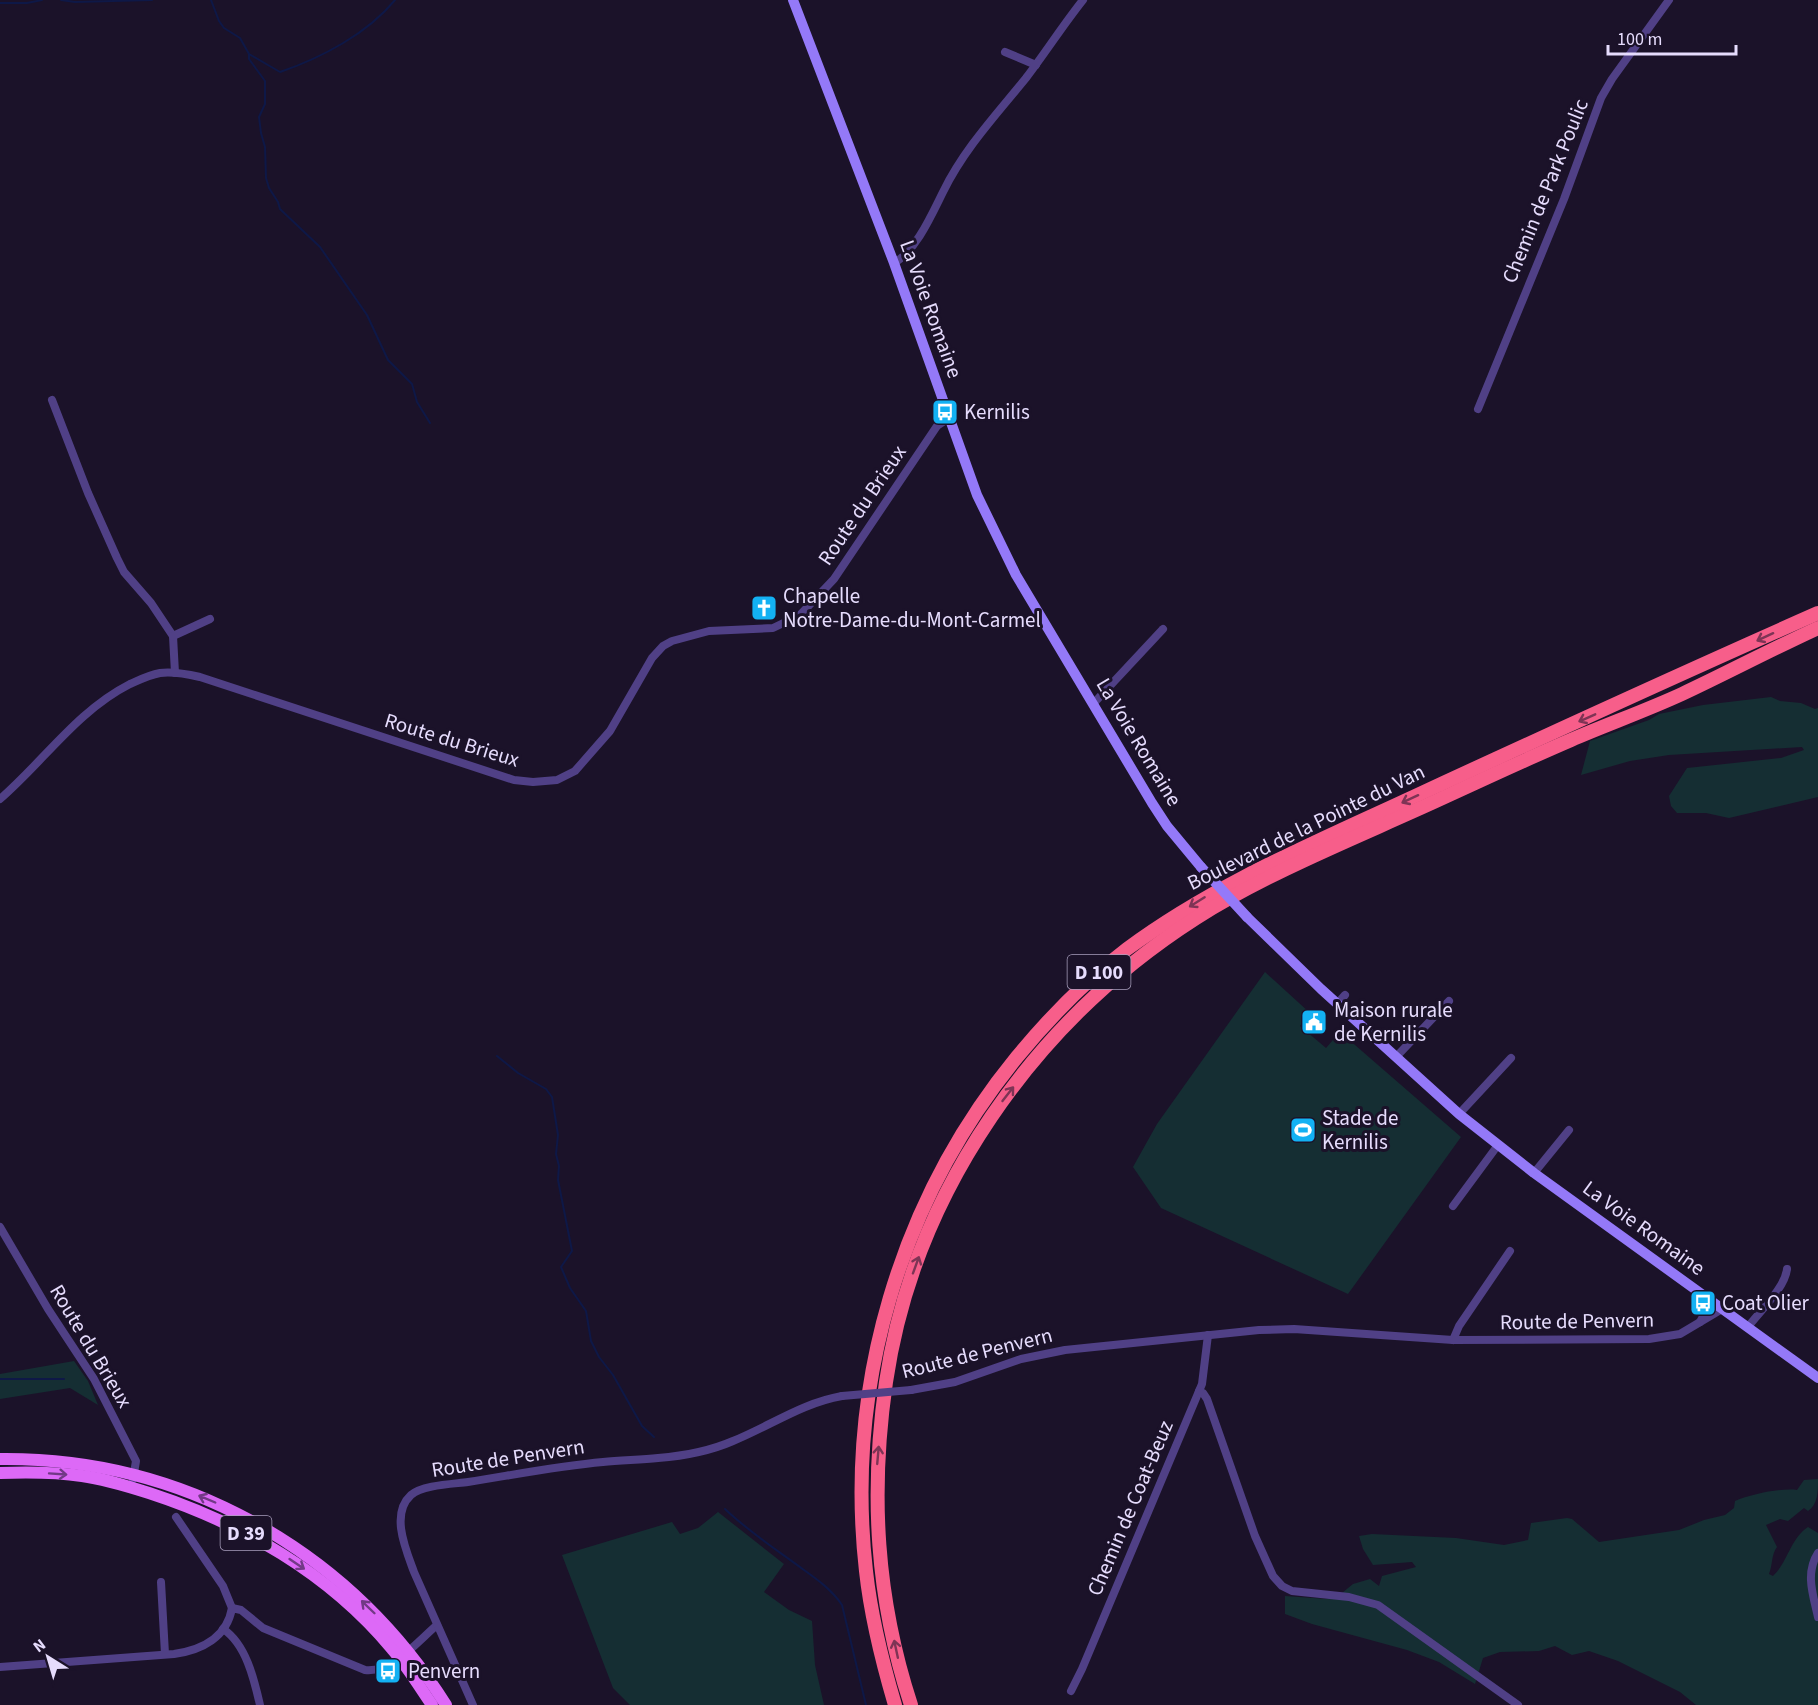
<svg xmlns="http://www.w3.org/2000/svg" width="1818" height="1705" viewBox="0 0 1818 1705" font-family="'Source Sans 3',sans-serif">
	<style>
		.green { fill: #152e33 }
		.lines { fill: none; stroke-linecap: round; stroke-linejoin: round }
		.stream { stroke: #0e1847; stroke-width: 2 }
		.street { stroke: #504086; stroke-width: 8 }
		.secondary { stroke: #9479f8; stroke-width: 10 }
		.primary { stroke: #dd69f7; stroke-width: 12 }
		.highway { stroke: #f75e8a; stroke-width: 14 }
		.street-bridge { stroke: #504086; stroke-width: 8 }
		.secondary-bridge { stroke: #9479f8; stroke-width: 10 }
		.oneway { stroke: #7e3455 }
		.oneway2 { stroke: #723986 }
		.labels { text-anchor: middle; stroke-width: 6; stroke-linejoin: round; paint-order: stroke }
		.shield { fill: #1b1229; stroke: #a99fbd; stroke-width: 1.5 }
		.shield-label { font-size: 20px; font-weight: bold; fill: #e6dcfd }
		.street-label { font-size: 21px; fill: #e6dcfd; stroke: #1b1229 }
		.poi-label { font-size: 21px; fill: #e6dcfd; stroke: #1b1229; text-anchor: start }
	</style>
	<rect width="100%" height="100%" fill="#1b1229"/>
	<g class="green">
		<path d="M 1771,697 L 1780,701 L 1801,703 L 1815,709 L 1818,708 L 1818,797 L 1729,818 L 1706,813 L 1677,813 L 1671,806 L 1669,796 L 1687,768 L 1781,758 L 1804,750 L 1802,747 L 1669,755 L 1630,761 L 1581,775 L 1590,741 L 1649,720 L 1659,714 L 1703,705 Z"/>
		<path d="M 1265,972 L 1310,1013 L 1300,1026 L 1326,1048 L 1340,1032 L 1461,1137 L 1348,1294 L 1161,1208 L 1133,1167 L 1157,1124 Z"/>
		<path d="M 74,1361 L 88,1381 L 98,1405 L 70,1388 L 0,1399 L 0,1374 Z"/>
		<path d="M 1818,1479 C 1818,1492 1818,1504 1808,1511 L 1804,1508 L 1788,1521 L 1780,1519 L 1766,1525 L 1777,1547 C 1771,1555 1773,1564 1769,1574 L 1773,1576 C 1788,1562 1790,1539 1808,1527 L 1818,1533 L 1818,1705 L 1696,1705 L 1680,1692 L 1618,1661 L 1589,1651 L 1572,1655 L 1555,1646 L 1539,1651 L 1500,1652 L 1483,1658 L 1475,1684 L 1439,1662 L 1407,1650 L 1312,1624 L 1285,1614 L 1285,1596 L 1327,1599 L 1342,1593 L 1353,1584 L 1370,1579 L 1379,1586 L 1382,1576 L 1416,1567 L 1412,1562 L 1373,1565 L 1363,1549 L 1359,1536 L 1372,1534 L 1456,1538 L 1504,1545 L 1528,1540 L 1531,1523 L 1567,1518 L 1572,1519 L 1599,1542 L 1679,1530 L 1704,1520 L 1725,1515 L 1734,1508 L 1735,1501 C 1752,1494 1780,1488 1797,1490 L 1804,1480 Z"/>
		<path d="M 718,1512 L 784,1564 L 764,1592 L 789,1610 L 812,1621 L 815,1665 L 824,1705 L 630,1705 L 613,1688 L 562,1555 L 672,1522 L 680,1534 L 698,1528 Z"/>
	</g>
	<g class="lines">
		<g class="stream">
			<path d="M 61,0 L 75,2 L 152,0"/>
			<path d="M 211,0 L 219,21 L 224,28 L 240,38 L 249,54 L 280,72 C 321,58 367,34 395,0"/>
			<path d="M 0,3 L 27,3 L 42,0"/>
			<path d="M 249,54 L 249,59 L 265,81 L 265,104 L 259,117 L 261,133 L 265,147 L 266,178 L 269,188 L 278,202 L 280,209 L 320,247 L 367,315 L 388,360 L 412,384 L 417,402 L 430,423"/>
			<path d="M 497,1056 L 518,1073 L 546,1089 L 552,1097 L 558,1135 L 556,1154 L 559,1166 L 558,1180 L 572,1251 L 561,1267 L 570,1288 L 586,1311 L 591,1341 L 599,1357 L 613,1375 L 642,1426 L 654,1437"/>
			<path d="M 0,1379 L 64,1379"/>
			<path d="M 725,1509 C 749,1532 777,1550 804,1570 C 818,1580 832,1590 842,1605 L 866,1705"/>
		</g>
		<g class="street">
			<path d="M 1005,52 L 1036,65"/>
			<path d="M 894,263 C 916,251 932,214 943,192 C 964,149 996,115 1026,78 C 1046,52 1063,25 1083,0"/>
			<path d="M 52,400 L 88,493 L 117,558 L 124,572 L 151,603 L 173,636 L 175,673"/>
			<path d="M 1478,409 L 1564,199 L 1601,98 L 1612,79 L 1669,0"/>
			<path d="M 173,636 L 210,619"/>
			<path d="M 1093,704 L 1163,629"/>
			<path d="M 0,799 C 44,761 77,711 130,684 C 139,680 149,675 160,673 C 173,671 187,674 200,677 L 514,780 L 533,782 L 557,780 L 575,771 L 610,731 L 652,658 L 663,646 L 672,641 L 709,631 L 773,628 L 800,615 L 834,579 L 937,426 L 949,418"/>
			<path d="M 1338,1003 L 1345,995"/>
			<path d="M 1396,1057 L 1449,1001"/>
			<path d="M 1459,1114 L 1511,1058"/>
			<path d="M 1534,1173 L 1569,1130"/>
			<path d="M 1453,1206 L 1498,1145"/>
			<path d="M 0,1227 L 48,1309 L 94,1379 L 136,1461 L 133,1479"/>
			<path d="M 1700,1322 L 1711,1302"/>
			<path d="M 1748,1327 C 1760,1311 1785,1288 1787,1269"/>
			<path d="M 1453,1340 L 1459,1326 L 1510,1251"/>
			<path d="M 911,1390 L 955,1382 L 1021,1359 L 1065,1350 L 1259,1330 L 1294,1329 L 1453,1340 L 1649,1339 L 1680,1334 L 1722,1309"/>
			<path d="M 1199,1391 L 1203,1393 L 1207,1399 L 1255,1536 L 1273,1576 L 1282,1586 L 1292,1591 L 1349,1597 L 1378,1605 L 1518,1705"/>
			<path d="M 176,1517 L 223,1586 L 232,1608"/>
			<path d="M 1818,1553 C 1805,1573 1813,1595 1818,1617"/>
			<path d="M 161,1582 L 165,1654"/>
			<path d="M 223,1629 C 246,1644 254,1679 260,1705"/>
			<path d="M 0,1667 L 174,1654 C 202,1650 227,1637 232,1608 L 241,1610 L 263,1628 L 365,1670 C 392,1673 417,1642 437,1625"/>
			<path d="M 1071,1691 L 1082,1669 L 1202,1384 L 1208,1335"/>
			<path d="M 473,1705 L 414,1572 C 406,1550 390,1514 411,1495 C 422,1485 453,1484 468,1482 C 513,1475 558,1466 603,1462 C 621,1460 640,1460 658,1458 C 683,1456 710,1451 733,1441 C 770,1426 802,1403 842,1396"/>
		</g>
		<g class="secondary">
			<path d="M 793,0 L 894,263 L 977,495 L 1016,575 L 1152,803 L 1167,826 L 1201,867"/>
			<path d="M 1247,917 L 1321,989 L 1459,1114 L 1534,1173 L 1818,1378"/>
		</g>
		<g class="primary">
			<path d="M 0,1459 C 184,1457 349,1551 446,1705"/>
			<path d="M 0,1473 C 27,1472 55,1472 82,1476 C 105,1479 127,1486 149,1493 C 241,1523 329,1573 392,1649 C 407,1666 419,1686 432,1705"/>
		</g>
		<g class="highway">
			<path d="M 895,1705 C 882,1661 871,1617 866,1571 C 845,1386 900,1200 1017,1057 C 1050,1017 1086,980 1127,949 C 1215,884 1314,843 1413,797 C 1547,735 1682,673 1818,613"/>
			<path d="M 911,1705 C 876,1598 870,1493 886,1382 C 914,1191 1035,1021 1196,918 C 1274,869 1363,835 1447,796 C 1488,777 1529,758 1571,740 C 1608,724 1645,711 1682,694 C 1727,673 1772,649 1818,628"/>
		</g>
		<path class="street-bridge" d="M 842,1396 L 911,1390"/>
		<path class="secondary-bridge" d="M 1201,867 L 1247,917"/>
	</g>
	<defs><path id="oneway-shaft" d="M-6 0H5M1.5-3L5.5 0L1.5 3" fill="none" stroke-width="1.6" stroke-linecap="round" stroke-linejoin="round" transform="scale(1.5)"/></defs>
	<g class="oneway">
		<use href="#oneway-shaft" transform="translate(1765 637) rotate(155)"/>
		<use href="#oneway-shaft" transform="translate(1587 718) rotate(156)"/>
		<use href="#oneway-shaft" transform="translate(1410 799) rotate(155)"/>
		<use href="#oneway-shaft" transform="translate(1197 902) rotate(148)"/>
		<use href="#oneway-shaft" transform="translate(1008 1094) rotate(-52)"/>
		<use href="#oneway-shaft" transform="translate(916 1265) rotate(-70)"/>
		<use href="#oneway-shaft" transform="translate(878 1455) rotate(-85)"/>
		<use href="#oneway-shaft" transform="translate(896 1649) rotate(-102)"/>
	</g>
	<g class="oneway2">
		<use href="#oneway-shaft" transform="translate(58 1474) rotate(4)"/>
		<use href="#oneway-shaft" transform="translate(207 1499) rotate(-157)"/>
		<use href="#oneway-shaft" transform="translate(297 1564) rotate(34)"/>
		<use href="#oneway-shaft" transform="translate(368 1607) rotate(-136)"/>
	</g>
	<defs>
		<symbol id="bus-square" viewBox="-11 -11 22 22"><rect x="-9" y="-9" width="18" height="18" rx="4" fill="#13b1f3" stroke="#1b1229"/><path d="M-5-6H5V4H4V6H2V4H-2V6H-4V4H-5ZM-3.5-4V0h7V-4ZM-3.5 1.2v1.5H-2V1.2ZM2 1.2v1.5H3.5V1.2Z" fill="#fff"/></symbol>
		<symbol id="church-square" viewBox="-11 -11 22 22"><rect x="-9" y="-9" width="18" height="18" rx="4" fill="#13b1f3" stroke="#1b1229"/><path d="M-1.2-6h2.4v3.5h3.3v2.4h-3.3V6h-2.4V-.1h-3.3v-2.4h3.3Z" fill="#fff"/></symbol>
		<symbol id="civic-square" viewBox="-11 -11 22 22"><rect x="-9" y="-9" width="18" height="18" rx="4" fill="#13b1f3" stroke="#1b1229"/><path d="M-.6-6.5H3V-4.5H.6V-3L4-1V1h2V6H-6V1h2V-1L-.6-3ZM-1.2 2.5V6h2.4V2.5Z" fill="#fff"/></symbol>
		<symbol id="stadium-square" viewBox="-11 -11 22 22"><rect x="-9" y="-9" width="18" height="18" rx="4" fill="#13b1f3" stroke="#1b1229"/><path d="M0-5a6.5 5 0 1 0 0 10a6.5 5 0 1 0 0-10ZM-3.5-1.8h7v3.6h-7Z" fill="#fff"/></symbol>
	</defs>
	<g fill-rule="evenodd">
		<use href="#bus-square" x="930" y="397" width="30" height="30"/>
		<use href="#church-square" x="749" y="593" width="30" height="30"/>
		<use href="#civic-square" x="1299" y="1007" width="30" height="30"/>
		<use href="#stadium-square" x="1288" y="1115" width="30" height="30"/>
		<use href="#bus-square" x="1688" y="1288" width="30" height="30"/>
		<use href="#bus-square" x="373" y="1656" width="30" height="30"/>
	</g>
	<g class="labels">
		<g class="shield">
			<rect x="1067.5" y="955" width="63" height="34" rx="4.5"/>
			<rect x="220.5" y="1516" width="51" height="34" rx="4.5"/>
		</g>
		<g class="shield-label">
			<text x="1099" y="979">D 100</text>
			<text x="246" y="1540">D 39</text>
		</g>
		<g class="street-label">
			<text transform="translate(1545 191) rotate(-68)" y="7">Chemin de Park Poulic</text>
			<text transform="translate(931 309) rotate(70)" y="7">La Voie Romaine</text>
			<text transform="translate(862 505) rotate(-56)" y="7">Route du Brieux</text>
			<text transform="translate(452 740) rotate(17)" y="7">Route du Brieux</text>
			<text transform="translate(1139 742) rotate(59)" y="7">La Voie Romaine</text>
			<text transform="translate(1306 827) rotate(-26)" y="7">Boulevard de la Pointe du Van</text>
			<text transform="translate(1644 1228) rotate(36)" y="7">La Voie Romaine</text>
			<text transform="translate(1577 1321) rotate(-1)" y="7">Route de Penvern</text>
			<text transform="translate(91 1346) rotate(59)" y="7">Route du Brieux</text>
			<text transform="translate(977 1353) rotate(-14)" y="7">Route de Penvern</text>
			<text transform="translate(508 1458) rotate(-9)" y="7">Route de Penvern</text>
			<text transform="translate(1130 1508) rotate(-67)" y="7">Chemin de Coat-Beuz</text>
		</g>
		<g class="poi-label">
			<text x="964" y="419">Kernilis</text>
			<text x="783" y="603">Chapelle<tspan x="783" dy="24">Notre-Dame-du-Mont-Carmel</tspan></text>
			<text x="1334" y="1017">Maison rurale<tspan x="1334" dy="24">de Kernilis</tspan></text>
			<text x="1322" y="1125">Stade de<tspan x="1322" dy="24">Kernilis</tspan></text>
			<text x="1722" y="1310">Coat Olier</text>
			<text x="408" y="1678">Penvern</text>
		</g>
	</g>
	<g transform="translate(48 1657) rotate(323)" stroke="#1b1229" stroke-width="4.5" paint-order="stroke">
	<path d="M0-4.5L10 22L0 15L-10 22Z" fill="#e6dcfd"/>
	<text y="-9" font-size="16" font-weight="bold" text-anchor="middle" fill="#e6dcfd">N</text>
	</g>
	<path d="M1608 45v9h128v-9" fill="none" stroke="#e6dcfd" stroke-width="3"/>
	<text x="1617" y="45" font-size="18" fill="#e6dcfd" stroke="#1b1229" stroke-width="4.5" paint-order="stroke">100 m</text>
</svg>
